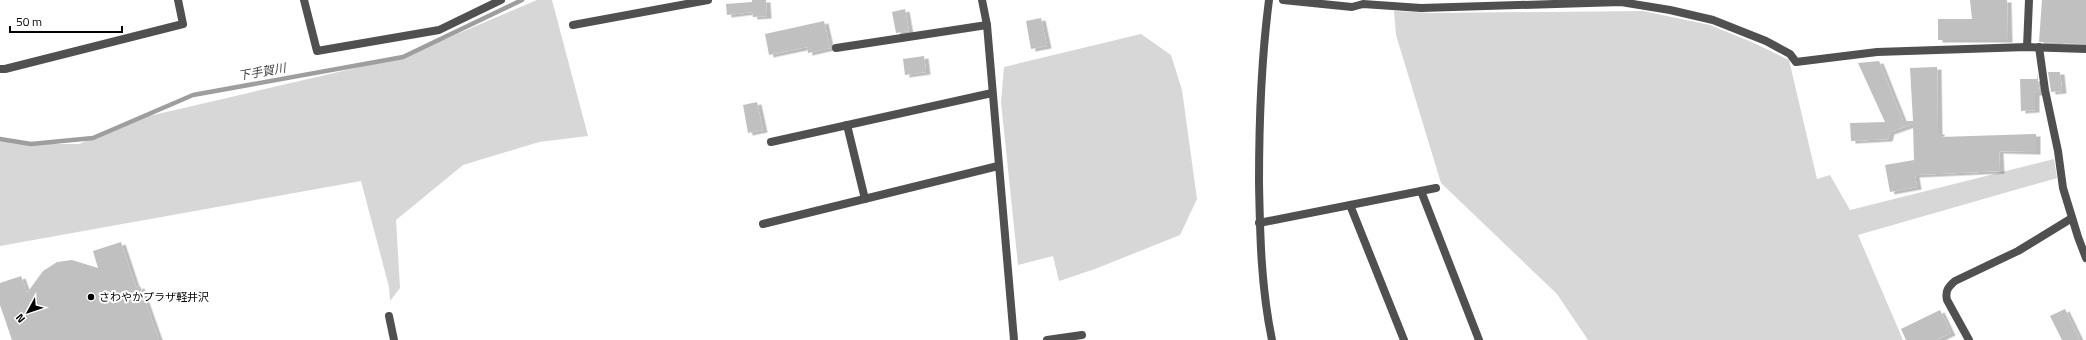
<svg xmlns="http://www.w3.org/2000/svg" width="2086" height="340" viewBox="0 0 2086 340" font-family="'Titillium Web','Noto Sans JP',sans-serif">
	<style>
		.green { fill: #d7d7d7 }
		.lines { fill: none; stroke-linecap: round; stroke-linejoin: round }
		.stream { stroke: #9e9e9e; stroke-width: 4.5 }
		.building { fill: #c0c0c0; filter: url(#shadow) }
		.minor { stroke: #505050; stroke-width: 8 }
		.tertiary { stroke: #505050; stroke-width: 8 }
		.poi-dot { fill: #000; stroke: #fff; stroke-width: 1.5 }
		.labels { text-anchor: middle; stroke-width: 4; stroke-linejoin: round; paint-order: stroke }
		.poi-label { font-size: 11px; fill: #000; stroke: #fff; text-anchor: start }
		.water-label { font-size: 12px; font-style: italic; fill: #3f3f3f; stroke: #fff }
	</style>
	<defs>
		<filter id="shadow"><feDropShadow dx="4.5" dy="2.5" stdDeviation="0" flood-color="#0004"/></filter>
	</defs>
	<rect width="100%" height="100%" fill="#fff"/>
	<g class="green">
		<path d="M 537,0 L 552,0 L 588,136 L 539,142 L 463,165 L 396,220 L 400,288 L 390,301 L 389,287 L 361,181 L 0,246 L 0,141 L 31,144 L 79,144 L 136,119 L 403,57 Z"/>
		<path d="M 1394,11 L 1434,13 L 1643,11 L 1710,25 L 1754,43 L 1789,60 L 1817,179 L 1830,175 L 1850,210 L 2054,159 L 2057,178 L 1858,235 L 1903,340 L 1588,340 L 1557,294 L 1441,183 L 1396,35 Z"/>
		<path d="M 1141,34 L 1171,55 L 1182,90 L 1197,199 L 1180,235 L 1095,269 L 1059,281 L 1053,256 L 1018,265 L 1001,102 L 1004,67 Z"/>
	</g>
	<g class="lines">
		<path class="stream" d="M 0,139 L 31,144 L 93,138 L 193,95 L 403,57 L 522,0"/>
	</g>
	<g class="building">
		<path d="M 752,0 L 766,0 L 767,16 L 753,17 L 752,12 L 727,15 L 726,4 L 752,2 Z"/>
		<path d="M 1970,0 L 2007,0 L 2008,40 L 1938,40 L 1938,19 L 1972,19 Z"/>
		<path d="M 2042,0 L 2086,0 L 2086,44 L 2039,42 Z"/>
		<path d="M 905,9 L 909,31 L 896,33 L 892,12 Z"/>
		<path d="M 1041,18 L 1047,46 L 1031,49 L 1026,21 Z"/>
		<path d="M 824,21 L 830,48 L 808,53 L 807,47 L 769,55 L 765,34 Z"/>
		<path d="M 924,56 L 926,72 L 905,75 L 903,59 Z"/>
		<path d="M 1879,61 L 1903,121 L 1913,121 L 1910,68 L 1937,67 L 1938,132 L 1940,132 L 1940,137 L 2036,134 L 2036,152 L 1999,151 L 2000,171 L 1915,175 L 1917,187 L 1890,192 L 1885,165 L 1914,160 L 1913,124 L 1890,132 L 1888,139 L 1851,141 L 1850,123 L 1885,122 L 1858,63 Z"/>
		<path d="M 2048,72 L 2060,72 L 2062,91 L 2051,92 Z"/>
		<path d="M 2037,73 L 2040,93 L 2035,93 L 2035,110 L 2021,111 L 2020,79 L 2037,79 Z"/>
		<path d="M 757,102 L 763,130 L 748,133 L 743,105 Z"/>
		<path d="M 121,242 L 136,287 L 140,286 L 159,340 L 12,340 L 0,305 L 0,283 L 21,276 L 27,293 L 43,271 L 57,262 L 72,260 L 98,268 L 93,251 Z"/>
		<path d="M 2065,309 L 2080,340 L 2062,340 L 2050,316 Z"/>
		<path d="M 1940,310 L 1951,333 L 1936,340 L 1906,340 L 1901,329 Z"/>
	</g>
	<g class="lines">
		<g class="minor">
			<path d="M 304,0 L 317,51 L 439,30 L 501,0"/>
			<path d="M 982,0 L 987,25 L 1014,340"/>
			<path d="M 1283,0 L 1352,7 L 1363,4 L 1421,8 L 1621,2 L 1670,10 L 1713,20 L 1766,41 L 1790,54 L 1796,62 L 1877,52 L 2027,47 L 2086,49"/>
			<path d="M 573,25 L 708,0"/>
			<path d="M 2027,47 L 2029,0"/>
			<path d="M 2039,47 L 2045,90 L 2058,151 L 2063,188 L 2078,237 L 2086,258"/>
			<path d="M 836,48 L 987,25"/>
			<path d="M 0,69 L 5,69 L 183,24 L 178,0"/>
			<path d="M 847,125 L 865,199"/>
			<path d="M 771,142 L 992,93"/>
			<path d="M 1421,191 L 1479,340"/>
			<path d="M 1350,205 L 1404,340"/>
			<path d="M 1259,223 L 1436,188"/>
			<path d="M 763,224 L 998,166"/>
			<path d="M 389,316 L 394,340"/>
			<path d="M 1047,340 L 1082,335"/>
			<path d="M 1969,340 L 1947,300 C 1945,291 1948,287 1955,281 L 2018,251 L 2072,218"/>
		</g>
		<path class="tertiary" d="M 1269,0 C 1261,61 1259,121 1259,182 C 1260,236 1261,287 1272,340"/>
	</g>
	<circle class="poi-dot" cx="91" cy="297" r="4"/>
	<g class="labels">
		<g class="poi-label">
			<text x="99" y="301">さわやかプラザ軽井沢</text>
		</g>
		<g class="water-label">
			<text transform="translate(262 72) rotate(-10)" y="4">下手賀川</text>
		</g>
	</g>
	<g transform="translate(28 312) rotate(230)" stroke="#ffffff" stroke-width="3" paint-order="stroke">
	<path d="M0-3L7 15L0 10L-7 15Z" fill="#000000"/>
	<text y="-6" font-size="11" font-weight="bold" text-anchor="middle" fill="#000000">N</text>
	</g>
	<path d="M10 26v6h112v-6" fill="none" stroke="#000000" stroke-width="2"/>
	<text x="16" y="26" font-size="12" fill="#000000" stroke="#ffffff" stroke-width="3" paint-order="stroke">50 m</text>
</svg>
